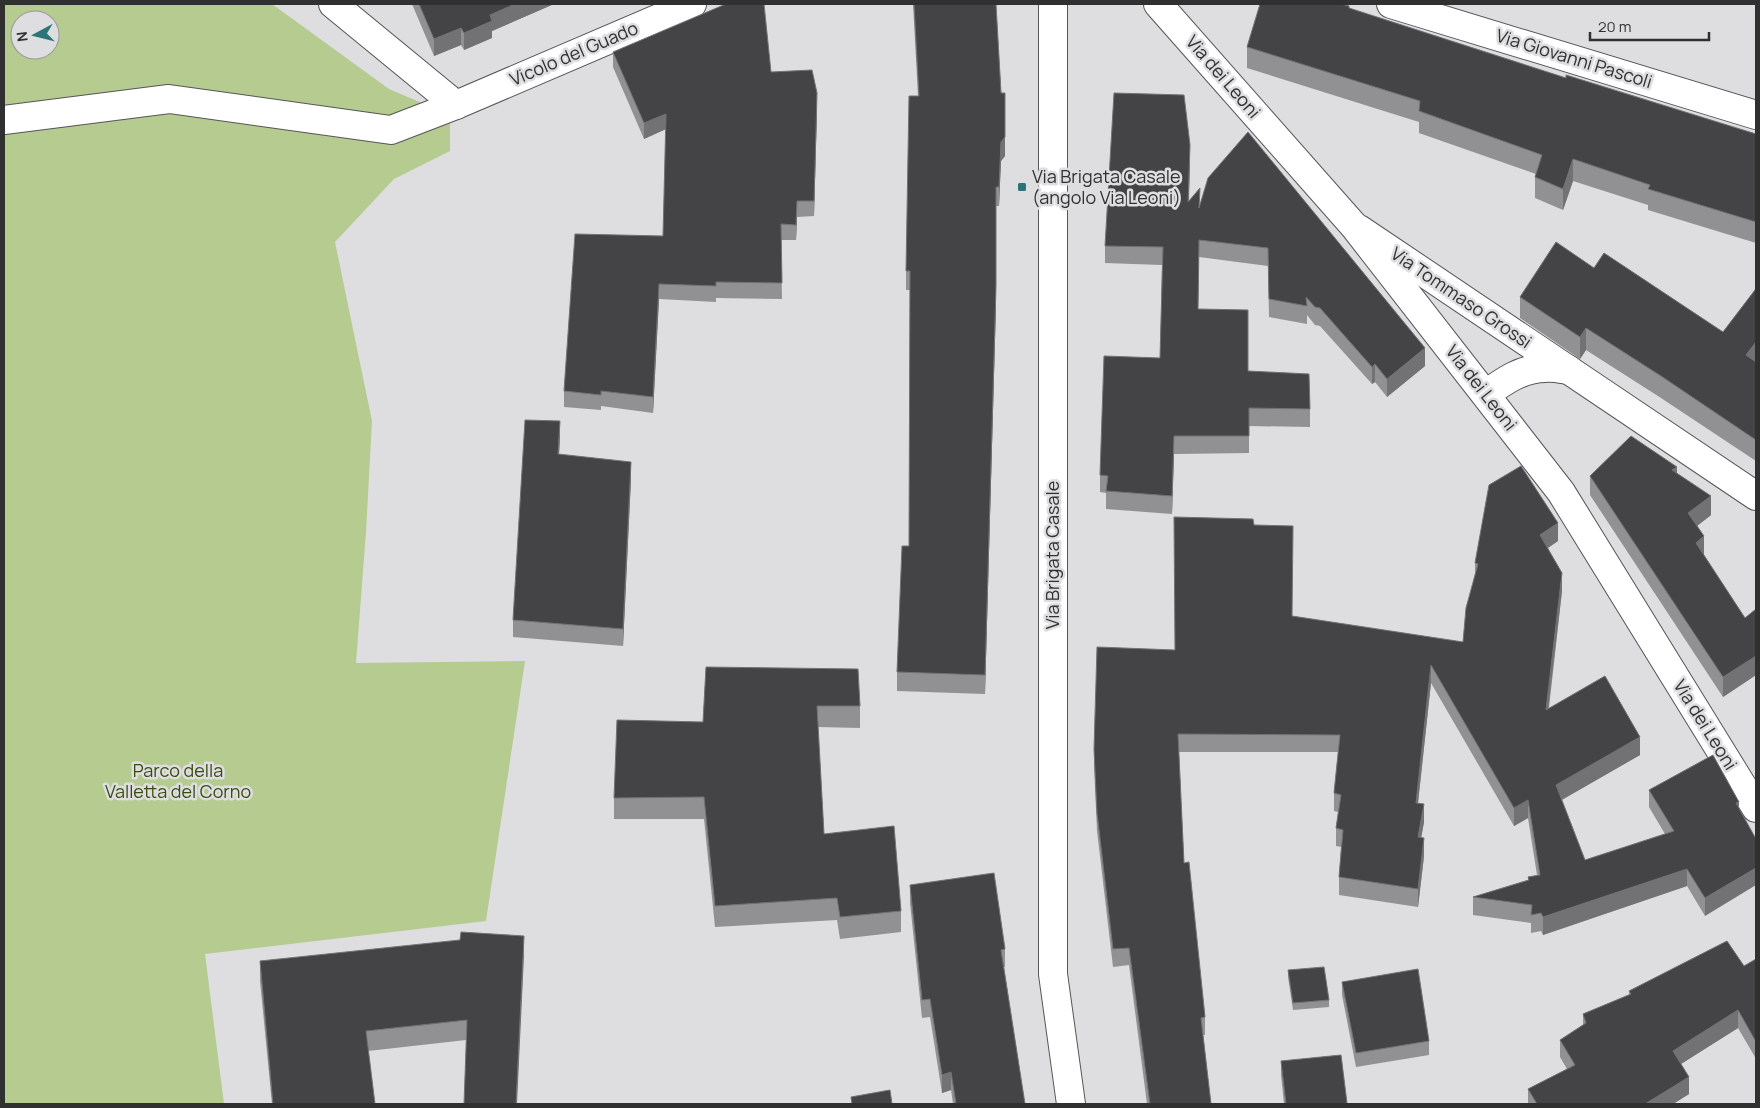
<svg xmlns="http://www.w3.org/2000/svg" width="1760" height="1108" viewBox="0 0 1760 1108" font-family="Manrope,sans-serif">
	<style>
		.green { fill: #b5cb90; fill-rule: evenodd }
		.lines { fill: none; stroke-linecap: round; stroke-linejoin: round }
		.minor-casing { stroke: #555558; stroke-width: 30 }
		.tertiary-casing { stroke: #555558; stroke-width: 30 }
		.secondary-casing { stroke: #555558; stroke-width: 30 }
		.minor { stroke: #fff; stroke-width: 28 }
		.tertiary { stroke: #fff; stroke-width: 28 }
		.secondary { stroke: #fff; stroke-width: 28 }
		.wall { fill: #919194 }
		.shaded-wall { fill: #727275 }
		.building { fill: #444447; stroke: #727275 }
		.poi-dot { fill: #2b7578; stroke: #dedee1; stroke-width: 2 }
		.labels { text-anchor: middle; stroke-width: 5; stroke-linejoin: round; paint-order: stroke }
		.street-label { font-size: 18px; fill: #303031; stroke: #dedee1 }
		.poi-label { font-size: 18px; fill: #303031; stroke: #dedee1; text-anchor: start }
		.park-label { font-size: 18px; fill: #3b4c11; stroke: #dedee1 }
	</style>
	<rect width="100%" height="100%" fill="#dedee1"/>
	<path class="green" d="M 4,4 L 272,4 L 389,89 L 450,115 L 450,151 L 394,179 L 335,242 L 372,421 L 366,532 L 356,663 L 525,661 L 486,921 L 205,954 L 224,1104 L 4,1104 ZM 20,20 L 50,20 L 50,50 L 20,50 Z"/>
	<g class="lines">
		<defs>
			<g id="minor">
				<path d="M 333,4 L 456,105"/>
				<path d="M 1391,4 L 1756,115"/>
				<path d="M 4,120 L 169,99 L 391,130 L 456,105 L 692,4"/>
				<path d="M 1486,394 C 1504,381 1522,368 1546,368 C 1553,367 1561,369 1569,370"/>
			</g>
			<g id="tertiary">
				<path d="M 1053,4 L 1053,974 L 1071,1104"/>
				<path d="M 1359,229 L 1756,496"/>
			</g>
			<path id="secondary" d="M 1158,4 L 1354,226 L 1561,492 L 1756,808"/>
		</defs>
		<use href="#minor" class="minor-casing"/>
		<use href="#tertiary" class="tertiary-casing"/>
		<use href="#secondary" class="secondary-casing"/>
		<use href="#minor" class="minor"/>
		<use href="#tertiary" class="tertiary"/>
		<use href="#secondary" class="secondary"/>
	</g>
	<g class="wall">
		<path d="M 412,4 L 554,4 L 492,31 L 492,38 L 464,50 L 461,45 L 434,56 Z"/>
		<path d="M 913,4 L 996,4 L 1005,156 L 1001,161 L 999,206 L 996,206 L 996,304 L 985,694 L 897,691 L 897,672 L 909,546 L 910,290 L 906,290 L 906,271 L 918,96 Z"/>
		<path d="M 1349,8 L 1566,78 L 1756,134 L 1756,243 L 1648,210 L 1648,205 L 1573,181 L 1563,210 L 1535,198 L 1535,177 L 1536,174 L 1419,133 L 1419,122 L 1247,68 L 1247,47 Z"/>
		<path d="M 613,52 L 771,72 L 817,108 L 814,216 L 797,217 L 796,240 L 781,240 L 782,299 L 716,298 L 716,302 L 659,299 L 653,413 L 601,406 L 601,410 L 564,407 L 564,391 L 663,236 L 666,129 L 644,139 L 613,67 Z"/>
		<path d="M 1190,163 L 1189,201 L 1200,207 L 1208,178 L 1425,366 L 1387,397 L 1375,382 L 1372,384 L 1320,326 L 1315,325 L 1307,315 L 1307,324 L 1269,317 L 1268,266 L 1199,257 L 1198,309 L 1248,371 L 1310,409 L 1310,427 L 1249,426 L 1249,453 L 1174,454 L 1172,514 L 1106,509 L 1106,493 L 1100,492 L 1100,475 L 1160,358 L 1162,265 L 1105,263 L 1105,246 Z"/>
		<path d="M 1594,268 L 1723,332 L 1755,290 L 1756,287 L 1756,461 L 1661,398 L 1586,350 L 1580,359 L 1520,318 L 1520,297 Z"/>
		<path d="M 560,438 L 559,454 L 631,479 L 623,646 L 513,637 L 513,620 Z"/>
		<path d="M 1677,473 L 1711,515 L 1697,526 L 1704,555 L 1745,618 L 1756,609 L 1756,675 L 1723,697 L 1590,495 L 1590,476 Z"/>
		<path d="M 1254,525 L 1292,617 L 1463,642 L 1475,575 L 1475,563 L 1558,541 L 1548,548 L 1562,591 L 1549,708 L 1640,755 L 1562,800 L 1585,860 L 1665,834 L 1649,807 L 1649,790 L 1713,755 L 1705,916 L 1687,886 L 1543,935 L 1541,931 L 1531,933 L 1531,923 L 1473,915 L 1473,897 L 1528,880 L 1528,877 L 1537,875 L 1528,818 L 1514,826 L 1431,683 L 1418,803 L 1424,822 L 1421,838 L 1424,856 L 1418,907 L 1339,895 L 1339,877 L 1341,847 L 1336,846 L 1336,828 L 1338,812 L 1334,811 L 1334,793 L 1338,752 L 1179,752 L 1184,863 L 1205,1017 L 1205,1035 L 1203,1035 L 1211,1104 L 1147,1104 L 1129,965 L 1113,967 L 1097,831 L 1094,766 L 1094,749 L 1175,650 Z"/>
		<path d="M 706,667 L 860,706 L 860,728 L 818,727 L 824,834 L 901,911 L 901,932 L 840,939 L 837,920 L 715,927 L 704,819 L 614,819 L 614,798 L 703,722 Z"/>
		<path d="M 910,885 L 1005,949 L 1005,967 L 1004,967 L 1025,1104 L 953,1104 L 951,1090 L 942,1093 L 930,1017 L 922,1018 L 910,903 Z"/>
		<path d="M 524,956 L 466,1040 L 368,1051 L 375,1104 L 272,1104 L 260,981 L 260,961 Z"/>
		<path d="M 1756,959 L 1755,1057 L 1738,1028 L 1681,1064 L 1689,1094 L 1673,1104 L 1528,1104 L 1528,1089 L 1567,1069 L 1560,1057 L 1560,1040 L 1583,1026 L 1583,1014 L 1629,995 L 1629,991 L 1744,966 Z"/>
		<path d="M 1288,970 L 1329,1000 L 1329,1007 L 1293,1010 L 1288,977 Z"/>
		<path d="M 1342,982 L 1429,1041 L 1429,1055 L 1356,1067 L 1342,995 Z"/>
		<path d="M 1341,1055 L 1347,1104 L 1284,1104 L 1281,1075 L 1281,1061 Z"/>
	</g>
	<g class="shaded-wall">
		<path d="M 515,4 L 554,4 L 492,31 L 492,38 L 464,50 L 464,33 L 490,15 Z"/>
		<path d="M 461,28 L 461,45 L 434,56 L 434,39 Z"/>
		<path d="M 817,93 L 817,108 L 814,216 L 814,201 Z"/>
		<path d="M 1005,93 L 1005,156 L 1001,161 L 999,206 L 999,187 L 1001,142 Z"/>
		<path d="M 666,114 L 666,129 L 644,139 L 644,123 Z"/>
		<path d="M 1190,145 L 1190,163 L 1188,220 L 1188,202 Z"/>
		<path d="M 1573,159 L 1573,181 L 1563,210 L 1563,189 Z"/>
		<path d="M 996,187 L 996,304 L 985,694 L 985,675 Z"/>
		<path d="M 797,201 L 797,217 L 796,240 L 796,225 Z"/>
		<path d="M 659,284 L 659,299 L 653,413 L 653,397 Z"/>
		<path d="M 1586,328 L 1586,350 L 1580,359 L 1580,337 Z"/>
		<path d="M 1756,342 L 1756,363 L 1746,355 Z"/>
		<path d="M 1425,348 L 1425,366 L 1387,397 L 1387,379 Z"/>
		<path d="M 1375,364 L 1375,382 L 1372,384 L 1372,367 Z"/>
		<path d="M 560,421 L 560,438 L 558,471 L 558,454 Z"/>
		<path d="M 1174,436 L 1174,454 L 1172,514 L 1172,496 Z"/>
		<path d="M 631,462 L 631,479 L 623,646 L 623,629 Z"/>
		<path d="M 1677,467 L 1677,486 L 1672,470 Z"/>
		<path d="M 1711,496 L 1711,515 L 1688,533 L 1688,513 Z"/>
		<path d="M 1558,523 L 1558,541 L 1540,553 L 1540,535 Z"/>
		<path d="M 1704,536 L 1704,556 L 1696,543 Z"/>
		<path d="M 1562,573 L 1562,591 L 1546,727 L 1546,710 Z"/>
		<path d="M 1756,656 L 1756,675 L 1723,697 L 1723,677 Z"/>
		<path d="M 1431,665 L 1431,683 L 1416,821 L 1416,803 Z"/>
		<path d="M 1640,737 L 1640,755 L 1556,803 L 1556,785 Z"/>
		<path d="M 1528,800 L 1528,818 L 1514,826 L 1514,808 Z"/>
		<path d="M 1739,802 L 1739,819 L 1736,803 Z"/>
		<path d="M 1424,804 L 1424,822 L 1418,855 L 1418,837 Z"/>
		<path d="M 1424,838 L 1424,856 L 1418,907 L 1418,889 Z"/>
		<path d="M 1756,868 L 1756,885 L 1705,916 L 1705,898 Z"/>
		<path d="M 1687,869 L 1687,886 L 1543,935 L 1543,917 Z"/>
		<path d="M 524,936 L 524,956 L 517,1104 L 516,1104 Z"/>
		<path d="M 1738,1010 L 1738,1028 L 1673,1069 L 1673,1051 Z"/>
		<rect x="1755" y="1040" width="1" height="17"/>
		<path d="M 951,1072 L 951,1090 L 942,1093 L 942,1075 Z"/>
		<path d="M 1689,1077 L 1689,1094 L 1673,1104 L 1645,1104 Z"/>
	</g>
	<g class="building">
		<path d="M 419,4 L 515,4 L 490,15 L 492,21 L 464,33 L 461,28 L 434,39 Z"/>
		<path d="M 726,4 L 764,4 L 771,72 L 812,70 L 817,93 L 814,201 L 797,201 L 796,225 L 781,224 L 782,283 L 716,282 L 716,286 L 659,284 L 653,397 L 601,391 L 601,395 L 564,391 L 575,234 L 663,236 L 666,114 L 644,123 L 613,52 Z"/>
		<path d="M 914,4 L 996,4 L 1001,93 L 1005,93 L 1005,137 L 1001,142 L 999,187 L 996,187 L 996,285 L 985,675 L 897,672 L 902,546 L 909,546 L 910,271 L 906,271 L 909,96 L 919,96 Z"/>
		<path d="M 1260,4 L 1341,4 L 1349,6 L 1349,8 L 1566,78 L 1566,75 L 1756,134 L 1756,222 L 1648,189 L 1650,185 L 1573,159 L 1563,189 L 1535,177 L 1542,155 L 1419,111 L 1420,101 L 1247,47 Z"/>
		<path d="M 1114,93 L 1184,95 L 1190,145 L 1188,202 L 1200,188 L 1199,208 L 1208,178 L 1248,132 L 1425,348 L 1387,379 L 1375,364 L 1372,367 L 1320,308 L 1315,307 L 1306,297 L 1307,306 L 1269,299 L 1268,248 L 1199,240 L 1198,309 L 1248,310 L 1248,371 L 1309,374 L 1310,409 L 1249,408 L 1249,436 L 1174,436 L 1172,496 L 1106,491 L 1108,476 L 1100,475 L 1104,356 L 1160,358 L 1163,247 L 1105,246 Z"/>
		<path d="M 1556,242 L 1594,268 L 1604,253 L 1723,332 L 1755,290 L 1756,287 L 1756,342 L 1746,355 L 1756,362 L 1756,440 L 1661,376 L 1586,328 L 1580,337 L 1520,297 Z"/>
		<path d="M 525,420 L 560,421 L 558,454 L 631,462 L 623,629 L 513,620 Z"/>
		<path d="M 1631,436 L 1677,467 L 1672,470 L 1711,496 L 1688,513 L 1704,536 L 1696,543 L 1745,618 L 1756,609 L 1756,656 L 1723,677 L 1590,476 Z"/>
		<path d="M 1521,466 L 1558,523 L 1540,535 L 1562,573 L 1546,710 L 1605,676 L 1640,737 L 1556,785 L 1585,860 L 1674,831 L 1649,790 L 1713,755 L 1739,802 L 1736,803 L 1756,839 L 1756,868 L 1705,898 L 1687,869 L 1543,917 L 1541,913 L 1531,915 L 1532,905 L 1473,897 L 1529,880 L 1528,877 L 1540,875 L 1528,800 L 1514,808 L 1431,665 L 1416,803 L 1424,804 L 1418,837 L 1424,838 L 1418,889 L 1339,877 L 1343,830 L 1336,828 L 1341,795 L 1334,793 L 1340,735 L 1178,734 L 1184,863 L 1189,862 L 1205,1017 L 1201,1018 L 1211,1104 L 1150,1104 L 1129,948 L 1113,949 L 1097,813 L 1094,749 L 1097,647 L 1175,650 L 1174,517 L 1253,519 L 1254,525 L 1293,526 L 1292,616 L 1463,642 L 1466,608 L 1478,564 L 1475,563 L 1489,485 Z"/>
		<path d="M 706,667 L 858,669 L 860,706 L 817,706 L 824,834 L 894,826 L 901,911 L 840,917 L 837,898 L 715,906 L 704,797 L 614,798 L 617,720 L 703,722 Z"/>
		<path d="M 994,873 L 1005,949 L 1001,950 L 1025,1104 L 956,1104 L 951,1072 L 942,1075 L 930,999 L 922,1000 L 910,885 Z"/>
		<path d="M 461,932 L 524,936 L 516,1104 L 464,1104 L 467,1020 L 366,1031 L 375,1104 L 273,1104 L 260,961 L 460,940 Z"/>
		<path d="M 1727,941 L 1744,966 L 1756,959 L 1756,1040 L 1755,1040 L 1738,1010 L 1673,1051 L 1689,1077 L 1645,1104 L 1537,1104 L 1528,1089 L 1575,1065 L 1560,1040 L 1586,1023 L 1583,1014 L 1631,994 L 1629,991 Z"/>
		<path d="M 1324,967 L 1329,1000 L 1293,1003 L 1288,970 Z"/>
		<path d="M 1418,969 L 1429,1041 L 1356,1053 L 1342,982 Z"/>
		<path d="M 1341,1055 L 1347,1103 L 1340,1104 L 1286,1104 L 1281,1061 Z"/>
		<path d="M 890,1090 L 892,1104 L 852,1104 L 851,1097 Z"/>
	</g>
	<rect class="poi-dot" x="1017" y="182" width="10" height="10" rx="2.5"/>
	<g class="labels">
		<g class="street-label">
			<text transform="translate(574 54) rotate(-23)" y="6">Vicolo del Guado</text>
			<text transform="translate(1574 59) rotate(17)" y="6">Via Giovanni Pascoli</text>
			<text transform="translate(1223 77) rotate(49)" y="6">Via dei Leoni</text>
			<text transform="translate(1461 298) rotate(34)" y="6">Via Tommaso Grossi</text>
			<text transform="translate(1481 388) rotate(52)" y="6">Via dei Leoni</text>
			<text transform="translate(1053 555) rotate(-90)" y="6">Via Brigata Casale</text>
			<text transform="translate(1705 725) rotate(58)" y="6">Via dei Leoni</text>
		</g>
		<g class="poi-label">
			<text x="1032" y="183">Via Brigata Casale<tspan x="1032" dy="21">(angolo Via Leoni)</tspan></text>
		</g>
		<g class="park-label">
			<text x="178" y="777">Parco della<tspan x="178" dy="21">Valletta del Corno</tspan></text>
		</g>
	</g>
	<rect width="1760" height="1108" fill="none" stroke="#303031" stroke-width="10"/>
	<g transform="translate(35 35) rotate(263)"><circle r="24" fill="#dedee1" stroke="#98989b"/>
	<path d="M0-4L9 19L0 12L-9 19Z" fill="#2b7578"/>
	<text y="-8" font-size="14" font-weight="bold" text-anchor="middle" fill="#303031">N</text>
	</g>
	<path d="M1590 32v8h119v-8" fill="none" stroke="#303031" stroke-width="2.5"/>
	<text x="1598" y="32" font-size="15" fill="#303031" stroke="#dedee1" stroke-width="4" paint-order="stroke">20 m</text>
</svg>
